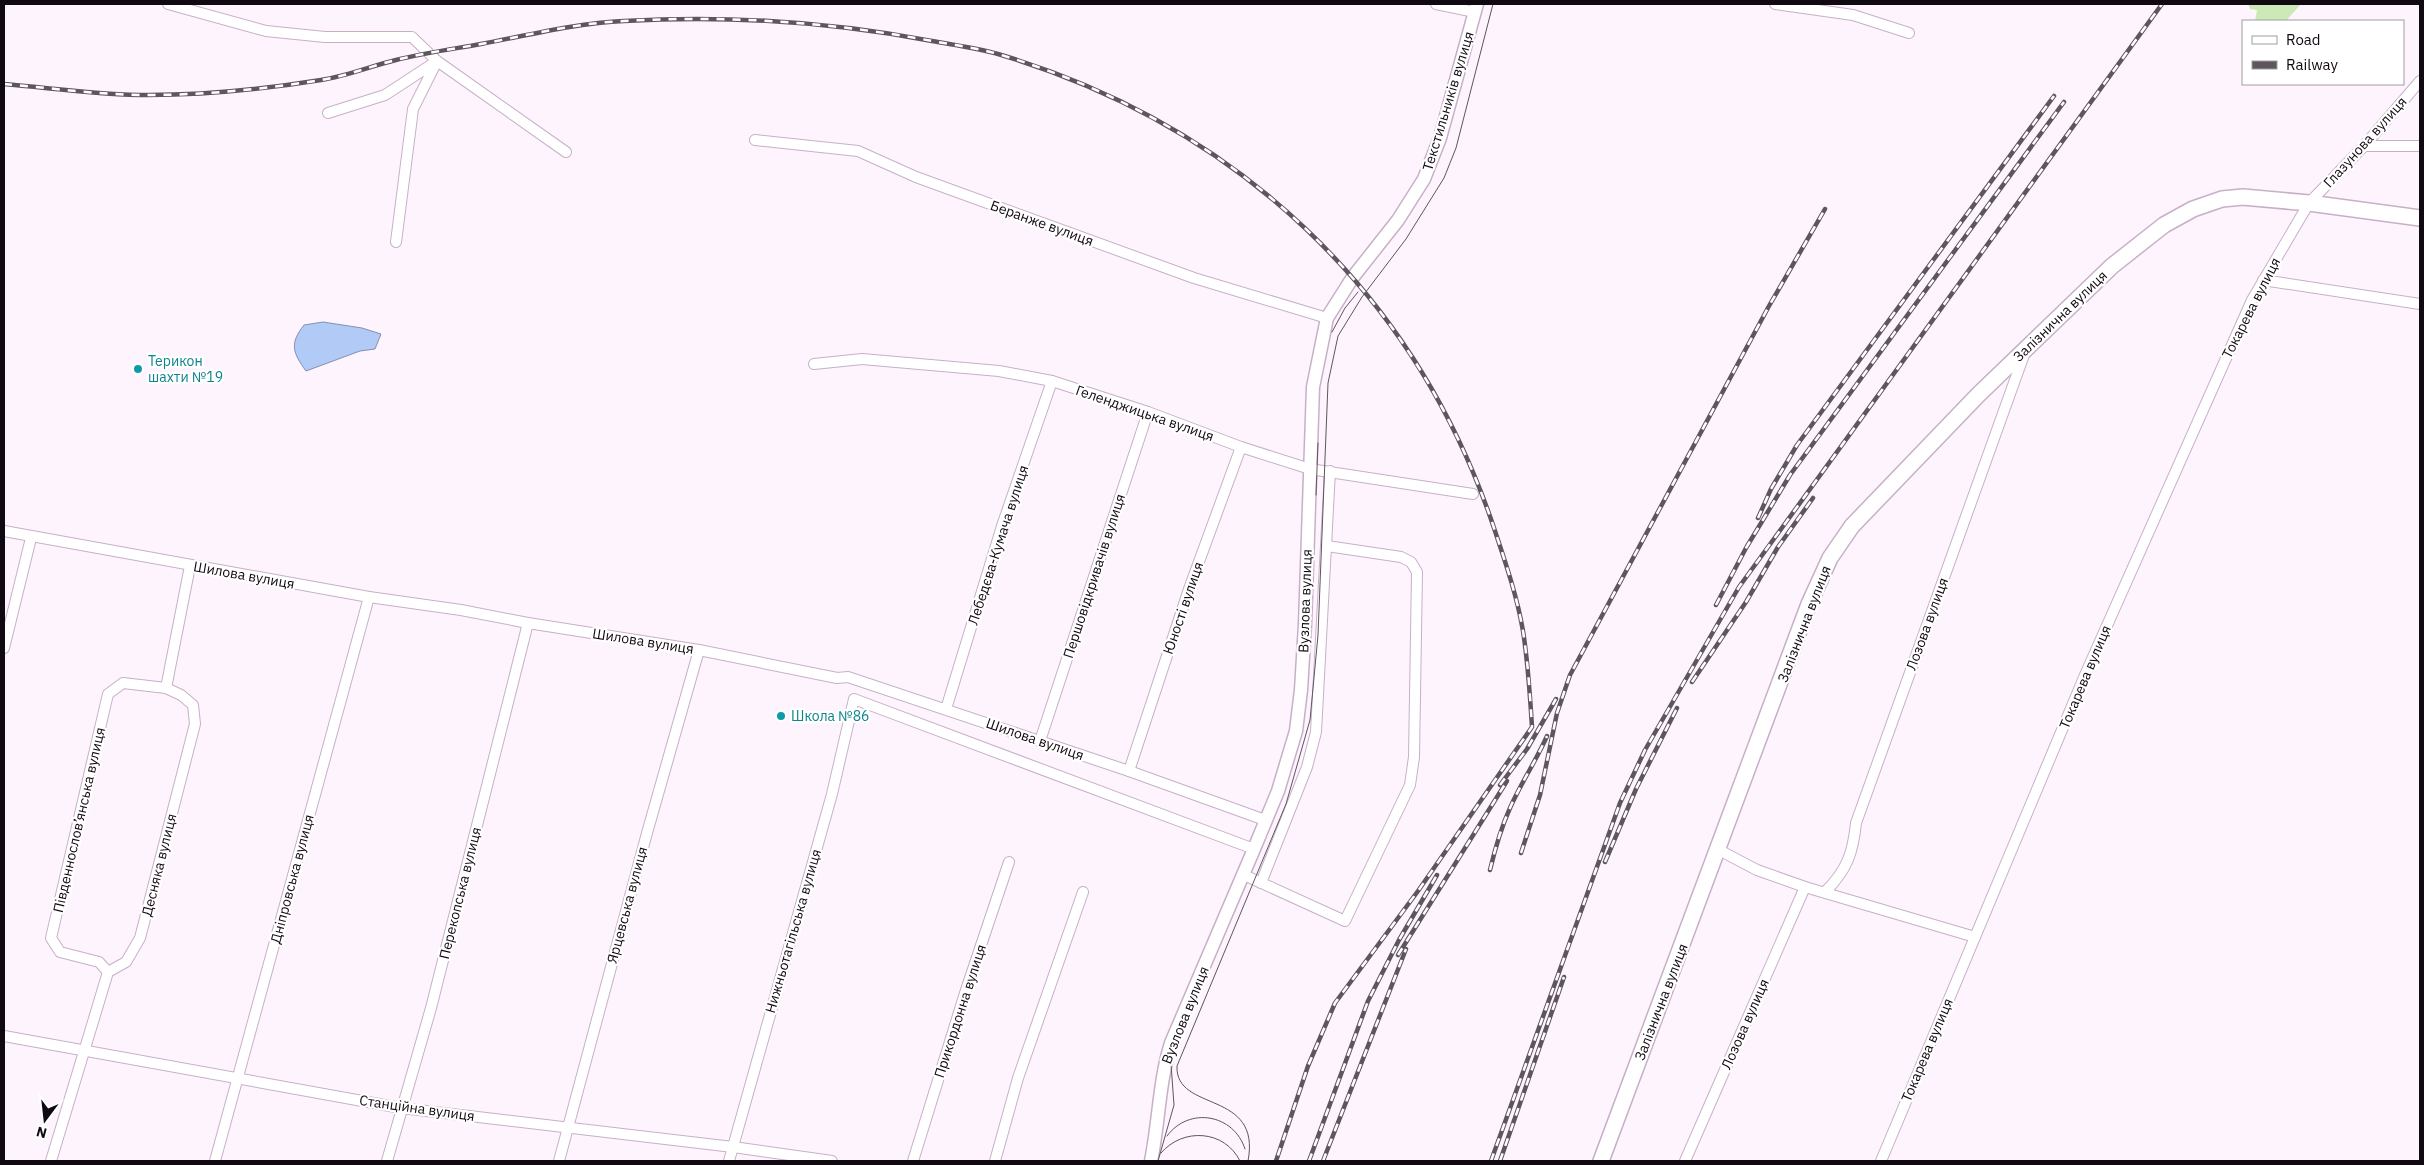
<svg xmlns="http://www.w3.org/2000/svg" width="2424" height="1165" viewBox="0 0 2424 1165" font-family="'IBM Plex Sans',sans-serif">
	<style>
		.green { fill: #cde9b8 }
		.water { fill: #b1cbf6; stroke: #8191b1 }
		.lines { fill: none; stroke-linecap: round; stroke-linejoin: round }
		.minor-casing { stroke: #c7b0c7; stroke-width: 12 }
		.tertiary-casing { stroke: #c7b0c7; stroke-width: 15 }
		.secondary-casing { stroke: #c7b0c7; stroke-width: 18 }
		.minor { stroke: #fff; stroke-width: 10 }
		.tertiary { stroke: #fff; stroke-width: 12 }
		.secondary { stroke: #fff; stroke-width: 15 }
		.tram { stroke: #5e555e; stroke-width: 1 }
		.rail-casing { stroke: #5e555e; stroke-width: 4.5 }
		.rail { stroke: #fff; stroke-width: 2.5; stroke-dasharray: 8; stroke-linecap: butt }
		.culture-dot { fill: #0f9aa8; stroke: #fff; stroke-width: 2 }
		.labels { text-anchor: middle; stroke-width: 4.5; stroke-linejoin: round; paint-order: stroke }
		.street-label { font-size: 14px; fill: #110911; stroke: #fff }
		.culture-label { font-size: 14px; fill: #0d838f; stroke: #fff; text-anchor: start }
	</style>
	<rect width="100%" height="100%" fill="#fef4fe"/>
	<path class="green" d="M 2248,4 L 2301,4 L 2286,21 L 2255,21 L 2257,10 L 2250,9 Z"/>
	<path class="water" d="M 323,322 L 362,328 L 381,334 L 375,349 L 360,351 L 306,371 C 293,353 289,344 304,325 Z"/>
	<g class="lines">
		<defs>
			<g id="minor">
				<path d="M 168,4 L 266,31 L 325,37 L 412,37 L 437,61 L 385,95 L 328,113"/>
				<path d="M 1436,4 L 1475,12"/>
				<path d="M 1775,4 L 1853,15 L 1909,33"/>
				<path d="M 755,140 L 858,151 L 916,177 L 1194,278 L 1327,318"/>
				<path d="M 2364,146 L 2420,146"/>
				<path d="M 396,242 L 413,109 L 437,61 L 566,152"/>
				<path d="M 2263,280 L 2420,304"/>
				<path d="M 814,364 L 862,359 L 999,371 L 1052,381 L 1148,412 L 1241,447 L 1310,469 L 1473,494"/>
				<path d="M 4,531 L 369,597 L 461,610 L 528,623 L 699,650 L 837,678 L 848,677 L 1129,771 L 1265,820"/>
				<path d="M 4,648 L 31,538"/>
				<path d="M 946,709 L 1002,526 L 1052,381"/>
				<path d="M 1040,741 L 1148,412"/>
				<path d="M 1129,771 L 1189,589 L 1241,447"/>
				<path d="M 1719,850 L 1757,870 L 1805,887 L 1975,937"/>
				<path d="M 1244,875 L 1345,921 L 1410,785 L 1414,757 L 1417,572 L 1411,562 L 1401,557 L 1327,546"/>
				<path d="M 1261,883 L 1307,767 L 1316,732 L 1330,471"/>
				<path d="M 1825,892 C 1847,870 1853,853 1856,823 L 2025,352"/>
				<path d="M 108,972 L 99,962 L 60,952 L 51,938 L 108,694 L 123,683 L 166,688"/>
				<path d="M 4,1036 L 401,1108 L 733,1147 L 832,1161"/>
				<path d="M 51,1161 L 108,972 L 126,962 L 140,938 L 195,724 L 193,705 L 181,695 L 166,688 L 190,566"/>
				<path d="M 215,1161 L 369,597"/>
				<path d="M 387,1161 L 431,1008 L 528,623"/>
				<path d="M 559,1161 L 647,833 L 699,650"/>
				<path d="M 729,1161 L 832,794 L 854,699 L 1254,849"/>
				<path d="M 913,1161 L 965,993 L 1009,862"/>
				<path d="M 995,1161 L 1018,1078 L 1083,892"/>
				<path d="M 1685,1161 L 1805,887"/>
				<path d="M 1881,1161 L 2085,675 L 2252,300 L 2309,203 L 2364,146 L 2420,81"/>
			</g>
			<path id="tertiary" d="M 1151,1161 C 1159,1122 1159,1081 1171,1043 L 1254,849 L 1278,791 L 1296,731 L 1301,690 L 1305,624 L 1313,387 L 1327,318 L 1353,277 L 1398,220 L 1424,179 L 1440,138 L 1477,4"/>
			<path id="secondary" d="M 1601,1161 L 1809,604 L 1830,558 L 1852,526 L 1978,395 L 2112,266 L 2164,225 L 2193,209 L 2222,199 L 2243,197 L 2309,203 L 2420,218"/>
		</defs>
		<use href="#minor" class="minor-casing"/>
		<use href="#tertiary" class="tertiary-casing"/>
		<use href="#secondary" class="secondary-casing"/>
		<use href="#minor" class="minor"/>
		<use href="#tertiary" class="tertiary"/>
		<use href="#secondary" class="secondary"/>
		<g class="tram">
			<path d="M 1332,332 L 1345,308 L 1358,292"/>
			<path d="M 1316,495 L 1318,443"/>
			<path d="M 1167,1136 C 1189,1106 1234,1114 1245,1149"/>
			<path d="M 1161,1153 C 1183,1127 1225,1130 1240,1161"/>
			<path d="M 1158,1161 L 1174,1105 L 1171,1064"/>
			<path d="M 1248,1161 C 1262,1089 1175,1113 1177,1066 L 1286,804 L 1310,720 L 1318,635 L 1328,383 L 1338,336 L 1362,297 L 1406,239 L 1444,178 L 1456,148 L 1493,4"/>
		</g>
		<defs>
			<g id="rail">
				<path d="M 4,84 C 52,88 100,95 148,95 C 206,95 265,89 321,80 C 347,76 371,66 396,60 C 424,53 453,49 481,44 C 529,35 576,23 624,21 C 727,15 831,22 932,41 C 954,45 977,48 998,54 C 1237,125 1415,292 1494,528 C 1505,561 1517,596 1523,631 C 1528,662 1530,695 1532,727 L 1418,891 L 1335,1003 L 1308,1066 L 1276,1161"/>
				<path d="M 1758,518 L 1771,489 L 1797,445 L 2054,96"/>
				<path d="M 1716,605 L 1746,548 L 1790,475 L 2064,102"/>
				<path d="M 1692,682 L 1746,602 L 1778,547 L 1813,498"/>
				<path d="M 1500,785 L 1527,749 L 1556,699"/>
				<path d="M 1521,853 L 1540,795 L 1557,713 L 1570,675 L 1769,306 L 1825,209"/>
				<path d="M 1605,862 L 1636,789 L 1677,708"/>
				<path d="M 1490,870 C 1495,849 1501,828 1510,808 C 1521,783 1536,761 1547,736"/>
				<path d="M 1398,955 L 1507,781"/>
				<path d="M 1309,1161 L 1368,1001 L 1399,940 L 1437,875"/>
				<path d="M 1323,1161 L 1406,949"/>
				<path d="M 1491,1161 L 1620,803 L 1645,750 L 1739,587 L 2162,4"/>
				<path d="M 1500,1161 L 1564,977"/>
			</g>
		</defs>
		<use href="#rail" class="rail-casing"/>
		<use href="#rail" class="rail"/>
	</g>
	<g class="culture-dot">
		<circle cx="138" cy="369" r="5"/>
		<circle cx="781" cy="716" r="5"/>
	</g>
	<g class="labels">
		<g class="street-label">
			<text transform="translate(1448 101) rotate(-73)" y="5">Текстильників вулиця</text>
			<text transform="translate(2365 142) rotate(-48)" y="5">Глазунова вулиця</text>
			<text transform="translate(1042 223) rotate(20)" y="5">Беранже вулиця</text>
			<text transform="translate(2251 308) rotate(-63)" y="5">Токарева вулиця</text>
			<text transform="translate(2060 316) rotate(-44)" y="5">Залізнична вулиця</text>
			<text transform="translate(1145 413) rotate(19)" y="5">Геленджицька вулиця</text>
			<text transform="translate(998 545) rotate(-72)" y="5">Лебедєва-Кумача вулиця</text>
			<text transform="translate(244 575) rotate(10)" y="5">Шилова вулиця</text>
			<text transform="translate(1094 576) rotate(-72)" y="5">Першовідкривачів вулиця</text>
			<text transform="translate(1305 601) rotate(-88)" y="5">Вузлова вулиця</text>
			<text transform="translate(1183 608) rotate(-71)" y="5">Юності вулиця</text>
			<text transform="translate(1804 624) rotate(-69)" y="5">Залізнична вулиця</text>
			<text transform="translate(1927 624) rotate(-70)" y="5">Лозова вулиця</text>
			<text transform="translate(643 641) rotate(9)" y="5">Шилова вулиця</text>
			<text transform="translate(2085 677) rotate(-67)" y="5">Токарева вулиця</text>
			<text transform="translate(1035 739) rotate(19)" y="5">Шилова вулиця</text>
			<text transform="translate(79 820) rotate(-77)" y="5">Південнослов’янська вулиця</text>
			<text transform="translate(159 865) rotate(-76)" y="5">Десняка вулиця</text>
			<text transform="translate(292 879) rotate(-75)" y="5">Дніпровська вулиця</text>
			<text transform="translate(460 893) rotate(-76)" y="5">Перекопська вулиця</text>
			<text transform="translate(627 905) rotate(-75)" y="5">Ярцевська вулиця</text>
			<text transform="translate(793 931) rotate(-74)" y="5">Нижньотагільська вулиця</text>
			<text transform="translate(1661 1002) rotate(-69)" y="5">Залізнична вулиця</text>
			<text transform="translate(960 1011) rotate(-72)" y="5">Прикордонна вулиця</text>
			<text transform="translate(1185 1015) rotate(-68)" y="5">Вузлова вулиця</text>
			<text transform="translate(1745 1024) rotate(-66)" y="5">Лозова вулиця</text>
			<text transform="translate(1927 1050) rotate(-67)" y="5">Токарева вулиця</text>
			<text transform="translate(417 1108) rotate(8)" y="5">Станційна вулиця</text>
		</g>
		<g class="culture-label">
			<text x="148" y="366">Терикон<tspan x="148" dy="16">шахти №19</tspan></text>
			<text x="791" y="721">Школа №86</text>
		</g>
	</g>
	<rect width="2424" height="1165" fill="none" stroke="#110911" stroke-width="10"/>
	<rect x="2242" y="20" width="162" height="65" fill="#ffffff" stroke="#a09da0"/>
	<rect x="2252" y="36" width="25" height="8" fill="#ffffff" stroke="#a09da0"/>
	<text x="2286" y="45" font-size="15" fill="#110911">Road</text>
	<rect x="2252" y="61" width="25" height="8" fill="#5e555e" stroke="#a09da0"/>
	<text x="2286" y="70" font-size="15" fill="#110911">Railway</text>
	<g transform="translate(45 1120) rotate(195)" stroke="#ffffff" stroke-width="4" paint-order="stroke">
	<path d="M0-4L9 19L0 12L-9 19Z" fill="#110911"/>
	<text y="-8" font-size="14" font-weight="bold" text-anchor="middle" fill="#110911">N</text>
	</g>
</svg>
